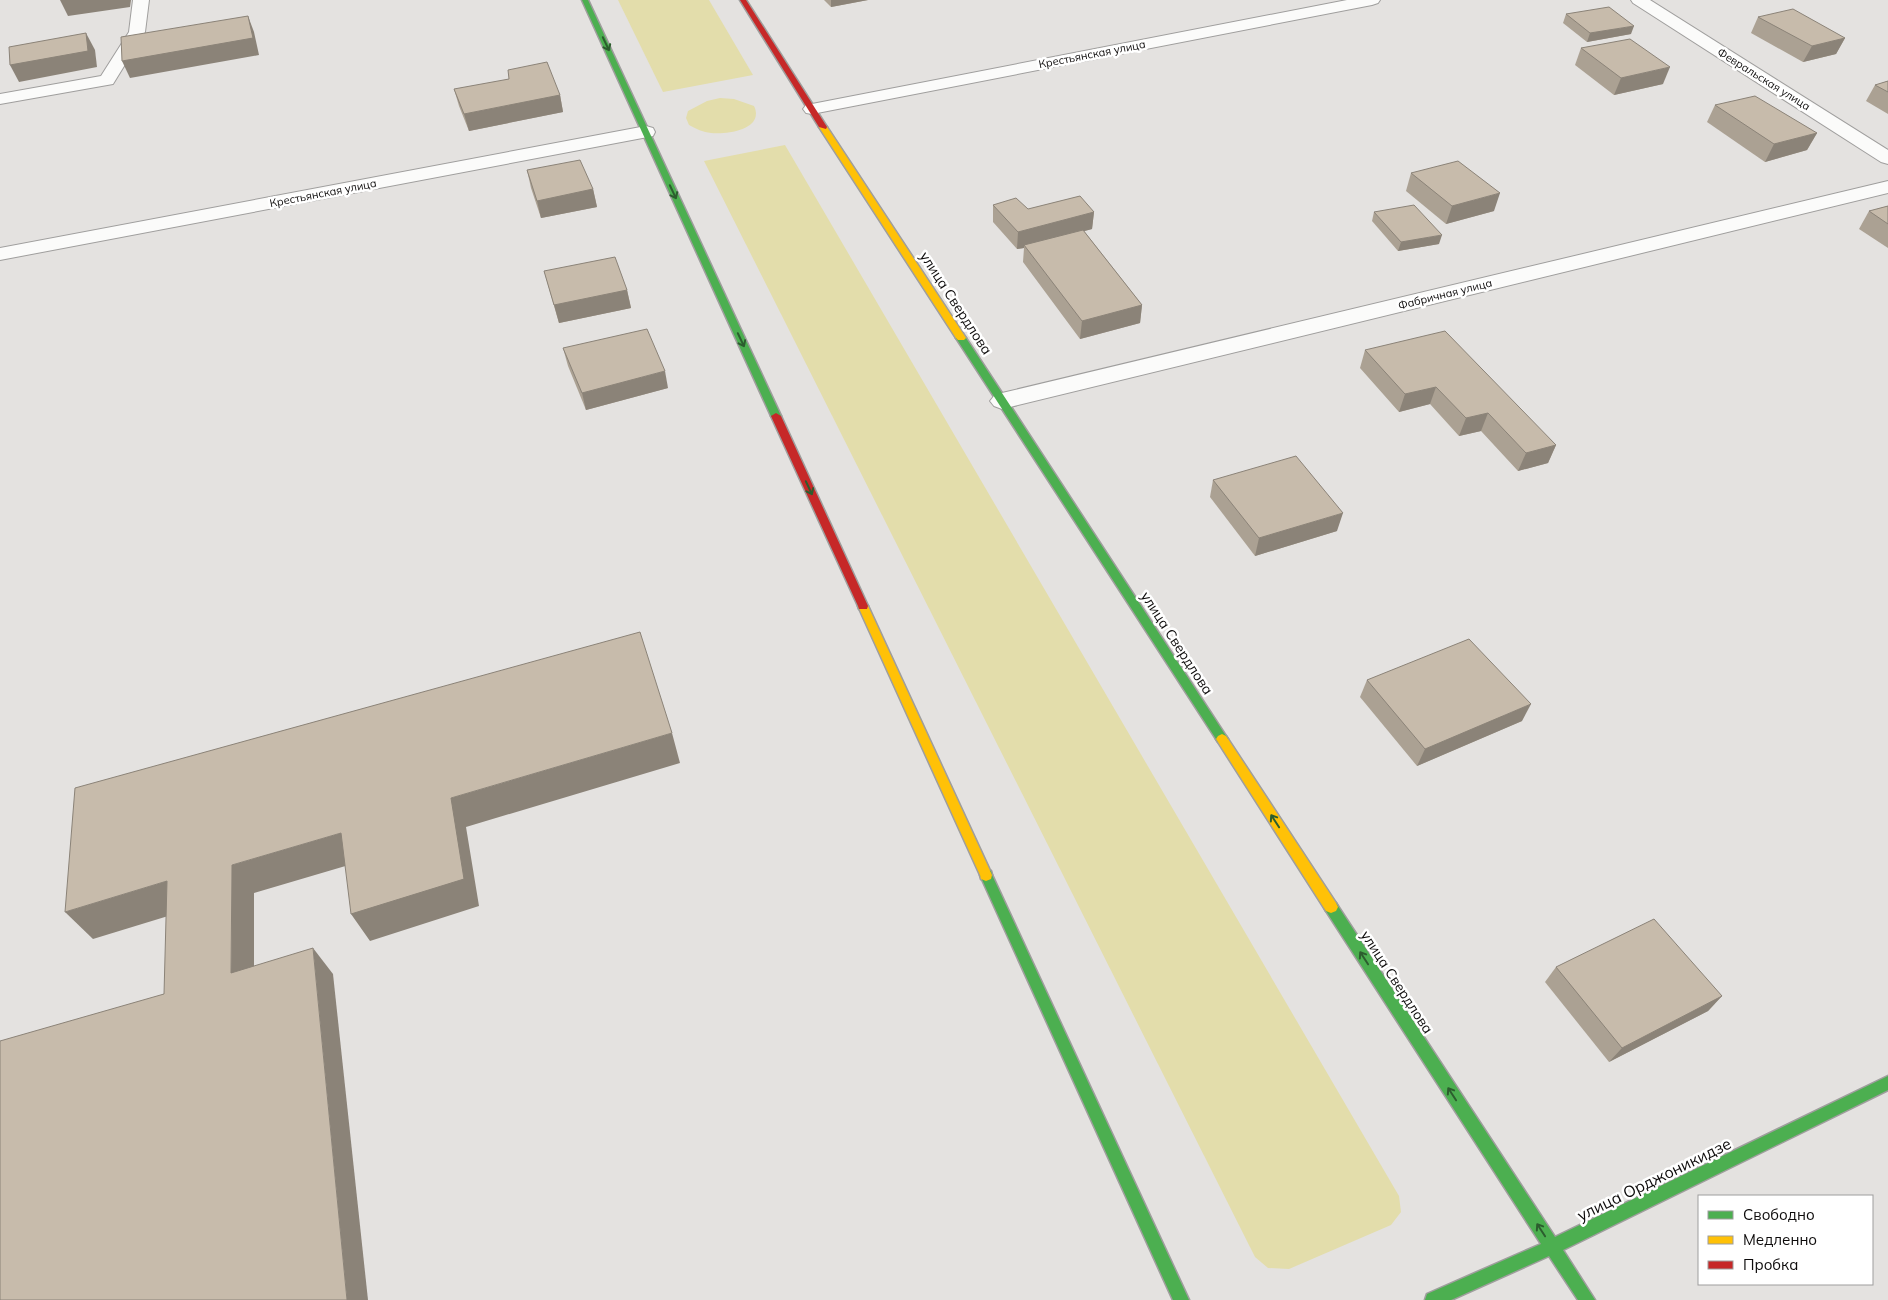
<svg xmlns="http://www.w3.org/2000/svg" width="1888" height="1300" viewBox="0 0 1888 1300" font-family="Mulish,sans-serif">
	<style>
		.green { fill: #e3ddab }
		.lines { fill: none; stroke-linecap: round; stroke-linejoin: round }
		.lane-casing { stroke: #9f9e9d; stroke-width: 2 }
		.street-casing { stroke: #9f9e9d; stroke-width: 2 }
		.fast-casing { stroke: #9f9e9d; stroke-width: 3 }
		.slow-casing { stroke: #9f9e9d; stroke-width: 3 }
		.jam-casing { stroke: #9f9e9d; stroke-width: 3 }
		.lane { fill: #fbfbfa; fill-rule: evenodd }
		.street { fill: #fbfbfa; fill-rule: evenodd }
		.fast { fill: #4caf50; fill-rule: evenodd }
		.slow { fill: #ffc107; fill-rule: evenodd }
		.jam { fill: #c62828; fill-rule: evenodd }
		.wall { fill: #aba193 }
		.shaded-wall { fill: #8b8378 }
		.building { fill: #c7bbab; stroke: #8b8378 }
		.oneway { stroke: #2c5d2e }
		.labels { text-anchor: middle; stroke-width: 5; stroke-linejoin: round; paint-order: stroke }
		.far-street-label { font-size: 11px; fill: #0d0b0b; stroke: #fff }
		.street-label { font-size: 14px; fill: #0d0b0b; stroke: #fff }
		.near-street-label { font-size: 16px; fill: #0d0b0b; stroke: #fff }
	</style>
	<rect width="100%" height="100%" fill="#e4e2e0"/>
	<g class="green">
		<path d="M 618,0 L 709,0 L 753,75 L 663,92 Z"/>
		<path d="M 720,98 L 734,99 L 754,106 C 765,129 727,135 711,133 C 703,132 696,129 689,125 L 686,118 L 688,111 L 707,101 Z"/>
		<path d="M 785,145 L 1399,1196 L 1401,1212 L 1391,1225 L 1289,1269 L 1268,1268 L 1255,1257 L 704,161 Z"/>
	</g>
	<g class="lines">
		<defs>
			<path id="lane" d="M 133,0 L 149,0 L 145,32 L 113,84 L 0,104 L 0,94 L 101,76 L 129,32 Z"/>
			<g id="street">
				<path d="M 1347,0 L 1380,0 L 1378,3 L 1372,5 L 812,114 L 806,113 L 803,109 L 806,105 L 812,104 Z"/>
				<path d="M 1631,0 L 1650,0 L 1888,150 L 1888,164 L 1881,162 L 1633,3 Z"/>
				<path d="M 646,126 L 653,128 L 655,132 L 653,136 L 0,260 L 0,248 Z"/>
				<path d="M 1888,181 L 1888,193 L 1002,409 L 994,406 L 990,401 L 994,396 L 1002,393 Z"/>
			</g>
			<g id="fast">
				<path d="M 582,0 L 588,0 L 781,416 L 779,418 L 773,418 L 771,416 Z"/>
				<path d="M 961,335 L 966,338 L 1226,736 L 1228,739 L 1226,742 L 1218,742 L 956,338 Z"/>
				<path d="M 986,869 L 991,871 L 992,875 L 1189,1300 L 1173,1300 L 980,875 L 981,871 Z"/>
				<path d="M 1331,901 L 1336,903 L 1555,1237 L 1888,1076 L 1888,1090 L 1563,1250 L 1595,1300 L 1578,1300 L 1549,1256 L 1451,1300 L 1425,1300 L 1427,1294 L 1541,1244 L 1326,911 L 1324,907 L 1326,903 Z"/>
			</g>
			<g id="slow">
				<path d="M 820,125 L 827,127 L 966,338 L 964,340 L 958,340 L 956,338 L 819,127 Z"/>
				<path d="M 863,602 L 868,606 L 992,875 L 991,879 L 986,881 L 981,879 L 980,875 L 858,606 Z"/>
				<path d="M 1222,734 L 1226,736 L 1336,903 L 1338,907 L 1336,911 L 1331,913 L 1326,911 L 1218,742 L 1216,739 L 1218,736 Z"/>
			</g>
			<g id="jam">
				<path d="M 740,0 L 746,0 L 827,127 L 826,129 L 819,127 Z"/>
				<path d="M 776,413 L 781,416 L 868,606 L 867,609 L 859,609 L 858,606 L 771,416 Z"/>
			</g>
		</defs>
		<use href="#lane" class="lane-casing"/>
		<use href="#street" class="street-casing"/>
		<use href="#fast" class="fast-casing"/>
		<use href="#slow" class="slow-casing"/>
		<use href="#jam" class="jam-casing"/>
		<use href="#lane" class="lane"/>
		<use href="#street" class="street"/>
		<use href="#fast" class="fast"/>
		<use href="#slow" class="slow"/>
		<use href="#jam" class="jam"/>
	</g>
	<g class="wall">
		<path d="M 824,0 L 868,0 L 831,7 Z"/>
		<path d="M 1566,14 L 1631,34 L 1587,42 L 1563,23 Z"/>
		<path d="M 1758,17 L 1845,38 L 1836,54 L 1803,62 L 1751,33 Z"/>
		<path d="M 1581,48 L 1663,84 L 1614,95 L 1575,65 Z"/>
		<path d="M 1888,81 L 1888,114 L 1866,101 L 1875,85 Z"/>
		<path d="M 454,89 L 560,95 L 563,112 L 469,131 L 459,106 Z"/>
		<path d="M 1715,105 L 1817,133 L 1807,150 L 1765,162 L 1707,122 Z"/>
		<path d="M 527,170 L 593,189 L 597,207 L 541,218 L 531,188 Z"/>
		<path d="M 1411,173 L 1494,211 L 1446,224 L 1406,191 Z"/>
		<path d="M 993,205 L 1028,209 L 1094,212 L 1092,229 L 1084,231 L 1142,305 L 1140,323 L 1080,339 L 1023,262 L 1024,248 L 1017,249 L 993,222 Z"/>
		<path d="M 1888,206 L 1888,248 L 1859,229 L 1869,211 Z"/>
		<path d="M 1374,212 L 1439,244 L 1398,251 L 1372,221 Z"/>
		<path d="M 544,271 L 627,290 L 631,308 L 559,323 Z"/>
		<path d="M 563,348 L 668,388 L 586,410 L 568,366 Z"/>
		<path d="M 1365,350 L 1556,445 L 1548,463 L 1518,471 L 1481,431 L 1459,436 L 1430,404 L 1399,412 L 1360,368 Z"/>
		<path d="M 1213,480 L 1337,531 L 1255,556 L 1210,497 Z"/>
		<path d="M 1367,680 L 1522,721 L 1417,766 L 1360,697 Z"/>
		<path d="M 1556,967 L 1722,996 L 1708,1011 L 1609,1062 L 1545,982 Z"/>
	</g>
	<g class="shaded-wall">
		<path d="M 60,0 L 131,0 L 130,7 L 68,16 Z"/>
		<path d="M 831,0 L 868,0 L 831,7 Z"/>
		<path d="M 248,16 L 254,32 L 259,55 L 130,78 L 122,61 Z"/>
		<path d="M 1634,26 L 1631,34 L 1587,42 L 1590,33 Z"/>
		<path d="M 86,33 L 95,50 L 97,67 L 19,82 L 10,65 Z"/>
		<path d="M 1845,38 L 1836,54 L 1803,62 L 1812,46 Z"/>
		<path d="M 1670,67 L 1663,84 L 1614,95 L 1621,78 Z"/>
		<path d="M 560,95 L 563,112 L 469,131 L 464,114 Z"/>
		<path d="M 1817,133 L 1807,150 L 1765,162 L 1774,144 Z"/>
		<path d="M 593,189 L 597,207 L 541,218 L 537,201 Z"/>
		<path d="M 1500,193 L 1494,211 L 1446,224 L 1452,206 Z"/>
		<path d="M 1094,212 L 1092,229 L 1026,247 L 1024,245 L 1024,248 L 1017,249 L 1018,232 Z"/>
		<path d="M 1442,235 L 1439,244 L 1398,251 L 1401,242 Z"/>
		<path d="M 627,290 L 631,308 L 559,323 L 554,305 Z"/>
		<path d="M 1142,305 L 1140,323 L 1080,339 L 1082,321 Z"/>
		<path d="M 665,371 L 668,388 L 586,410 L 582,393 Z"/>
		<path d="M 1436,387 L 1430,404 L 1399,412 L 1405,394 Z"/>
		<path d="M 1488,413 L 1481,431 L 1459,436 L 1466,418 Z"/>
		<path d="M 1556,445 L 1548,463 L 1518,471 L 1526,453 Z"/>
		<path d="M 1343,513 L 1337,531 L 1255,556 L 1259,538 Z"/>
		<path d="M 1531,704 L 1522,721 L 1417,766 L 1425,749 Z"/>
		<path d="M 672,733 L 680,763 L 466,827 L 479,906 L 370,941 L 351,914 L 451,798 Z"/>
		<path d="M 341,833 L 359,862 L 254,893 L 254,999 L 231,973 L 232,865 Z"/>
		<path d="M 167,881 L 191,909 L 93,939 L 65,912 Z"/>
		<path d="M 313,948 L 333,974 L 368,1300 L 347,1300 Z"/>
		<path d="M 1722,996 L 1708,1011 L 1609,1062 L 1622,1048 Z"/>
	</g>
	<g class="building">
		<path d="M 1609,7 L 1634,26 L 1590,33 L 1566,14 Z"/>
		<path d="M 1793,9 L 1845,38 L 1812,46 L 1758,17 Z"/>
		<path d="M 248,16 L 253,38 L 122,61 L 121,37 Z"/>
		<path d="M 86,33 L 88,51 L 10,65 L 9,47 Z"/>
		<path d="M 1630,39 L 1670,67 L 1621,78 L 1581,48 Z"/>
		<path d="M 547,62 L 560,95 L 464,114 L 454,89 L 509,79 L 508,70 Z"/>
		<path d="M 1888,81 L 1888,92 L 1875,85 Z"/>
		<path d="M 1755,96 L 1817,133 L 1774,144 L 1715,105 Z"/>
		<path d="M 580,160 L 593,189 L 537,201 L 527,170 Z"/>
		<path d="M 1458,161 L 1500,193 L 1452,206 L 1411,173 Z"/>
		<path d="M 1080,196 L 1094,212 L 1018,232 L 993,205 L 1016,198 L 1028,209 Z"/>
		<path d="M 1414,205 L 1442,235 L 1401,242 L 1374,212 Z"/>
		<path d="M 1888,206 L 1888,224 L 1869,211 Z"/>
		<path d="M 1083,230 L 1142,305 L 1082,321 L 1024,245 Z"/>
		<path d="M 615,257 L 627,290 L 554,305 L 544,271 Z"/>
		<path d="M 647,329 L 665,371 L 582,393 L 563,348 Z"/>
		<path d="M 1445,331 L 1556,445 L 1526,453 L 1488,413 L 1466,418 L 1436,387 L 1405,394 L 1365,350 Z"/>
		<path d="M 1296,456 L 1343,513 L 1259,538 L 1213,480 Z"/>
		<path d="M 640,632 L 672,733 L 451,798 L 464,879 L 351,914 L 341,833 L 232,865 L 231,973 L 313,948 L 347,1300 L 0,1300 L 0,1041 L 164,994 L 167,881 L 65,912 L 75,788 Z"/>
		<path d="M 1469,639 L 1531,704 L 1425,749 L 1367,680 Z"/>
		<path d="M 1654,919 L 1722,996 L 1622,1048 L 1556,967 Z"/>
	</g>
	<defs><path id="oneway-shaft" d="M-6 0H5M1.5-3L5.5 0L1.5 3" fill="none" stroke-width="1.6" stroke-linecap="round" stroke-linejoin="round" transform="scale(1.25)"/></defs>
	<g class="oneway">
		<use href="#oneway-shaft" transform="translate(606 44) rotate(65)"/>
		<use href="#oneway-shaft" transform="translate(673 192) rotate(65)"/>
		<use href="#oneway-shaft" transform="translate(741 340) rotate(65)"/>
		<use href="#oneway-shaft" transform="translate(809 488) rotate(65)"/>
		<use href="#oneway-shaft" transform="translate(1275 821) rotate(-123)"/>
		<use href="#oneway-shaft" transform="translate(1364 958) rotate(-123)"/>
		<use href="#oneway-shaft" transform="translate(1452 1094) rotate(-123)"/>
		<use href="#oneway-shaft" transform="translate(1541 1230) rotate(-123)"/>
	</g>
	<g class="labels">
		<g class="far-street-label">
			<text transform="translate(1092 54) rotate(-11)" y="4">Крестьянская улица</text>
			<text transform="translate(1764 79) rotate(32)" y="4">Февральская улица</text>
			<text transform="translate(323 193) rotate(-11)" y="4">Крестьянская улица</text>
			<text transform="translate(1445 294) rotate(-14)" y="4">Фабричная улица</text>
		</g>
		<g class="street-label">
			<text transform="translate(956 303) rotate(57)" y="5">улица Свердлова</text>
			<text transform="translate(1177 643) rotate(57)" y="5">улица Свердлова</text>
			<text transform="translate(1397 982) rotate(57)" y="5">улица Свердлова</text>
		</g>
		<g class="near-street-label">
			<text transform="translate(1654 1179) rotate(-26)" y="6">улица Орджоникидзе</text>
		</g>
	</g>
	<rect x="1698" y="1195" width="175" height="90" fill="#ffffff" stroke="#9e9d9d"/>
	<rect x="1708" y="1211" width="25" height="8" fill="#4caf50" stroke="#9e9d9d"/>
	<text x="1743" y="1220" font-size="15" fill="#0d0b0b">Свободно</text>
	<rect x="1708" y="1236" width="25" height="8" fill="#ffc107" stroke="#9e9d9d"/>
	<text x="1743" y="1245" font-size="15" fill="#0d0b0b">Медленно</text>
	<rect x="1708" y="1261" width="25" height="8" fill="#c62828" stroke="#9e9d9d"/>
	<text x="1743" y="1270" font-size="15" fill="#0d0b0b">Пробка</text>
</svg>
